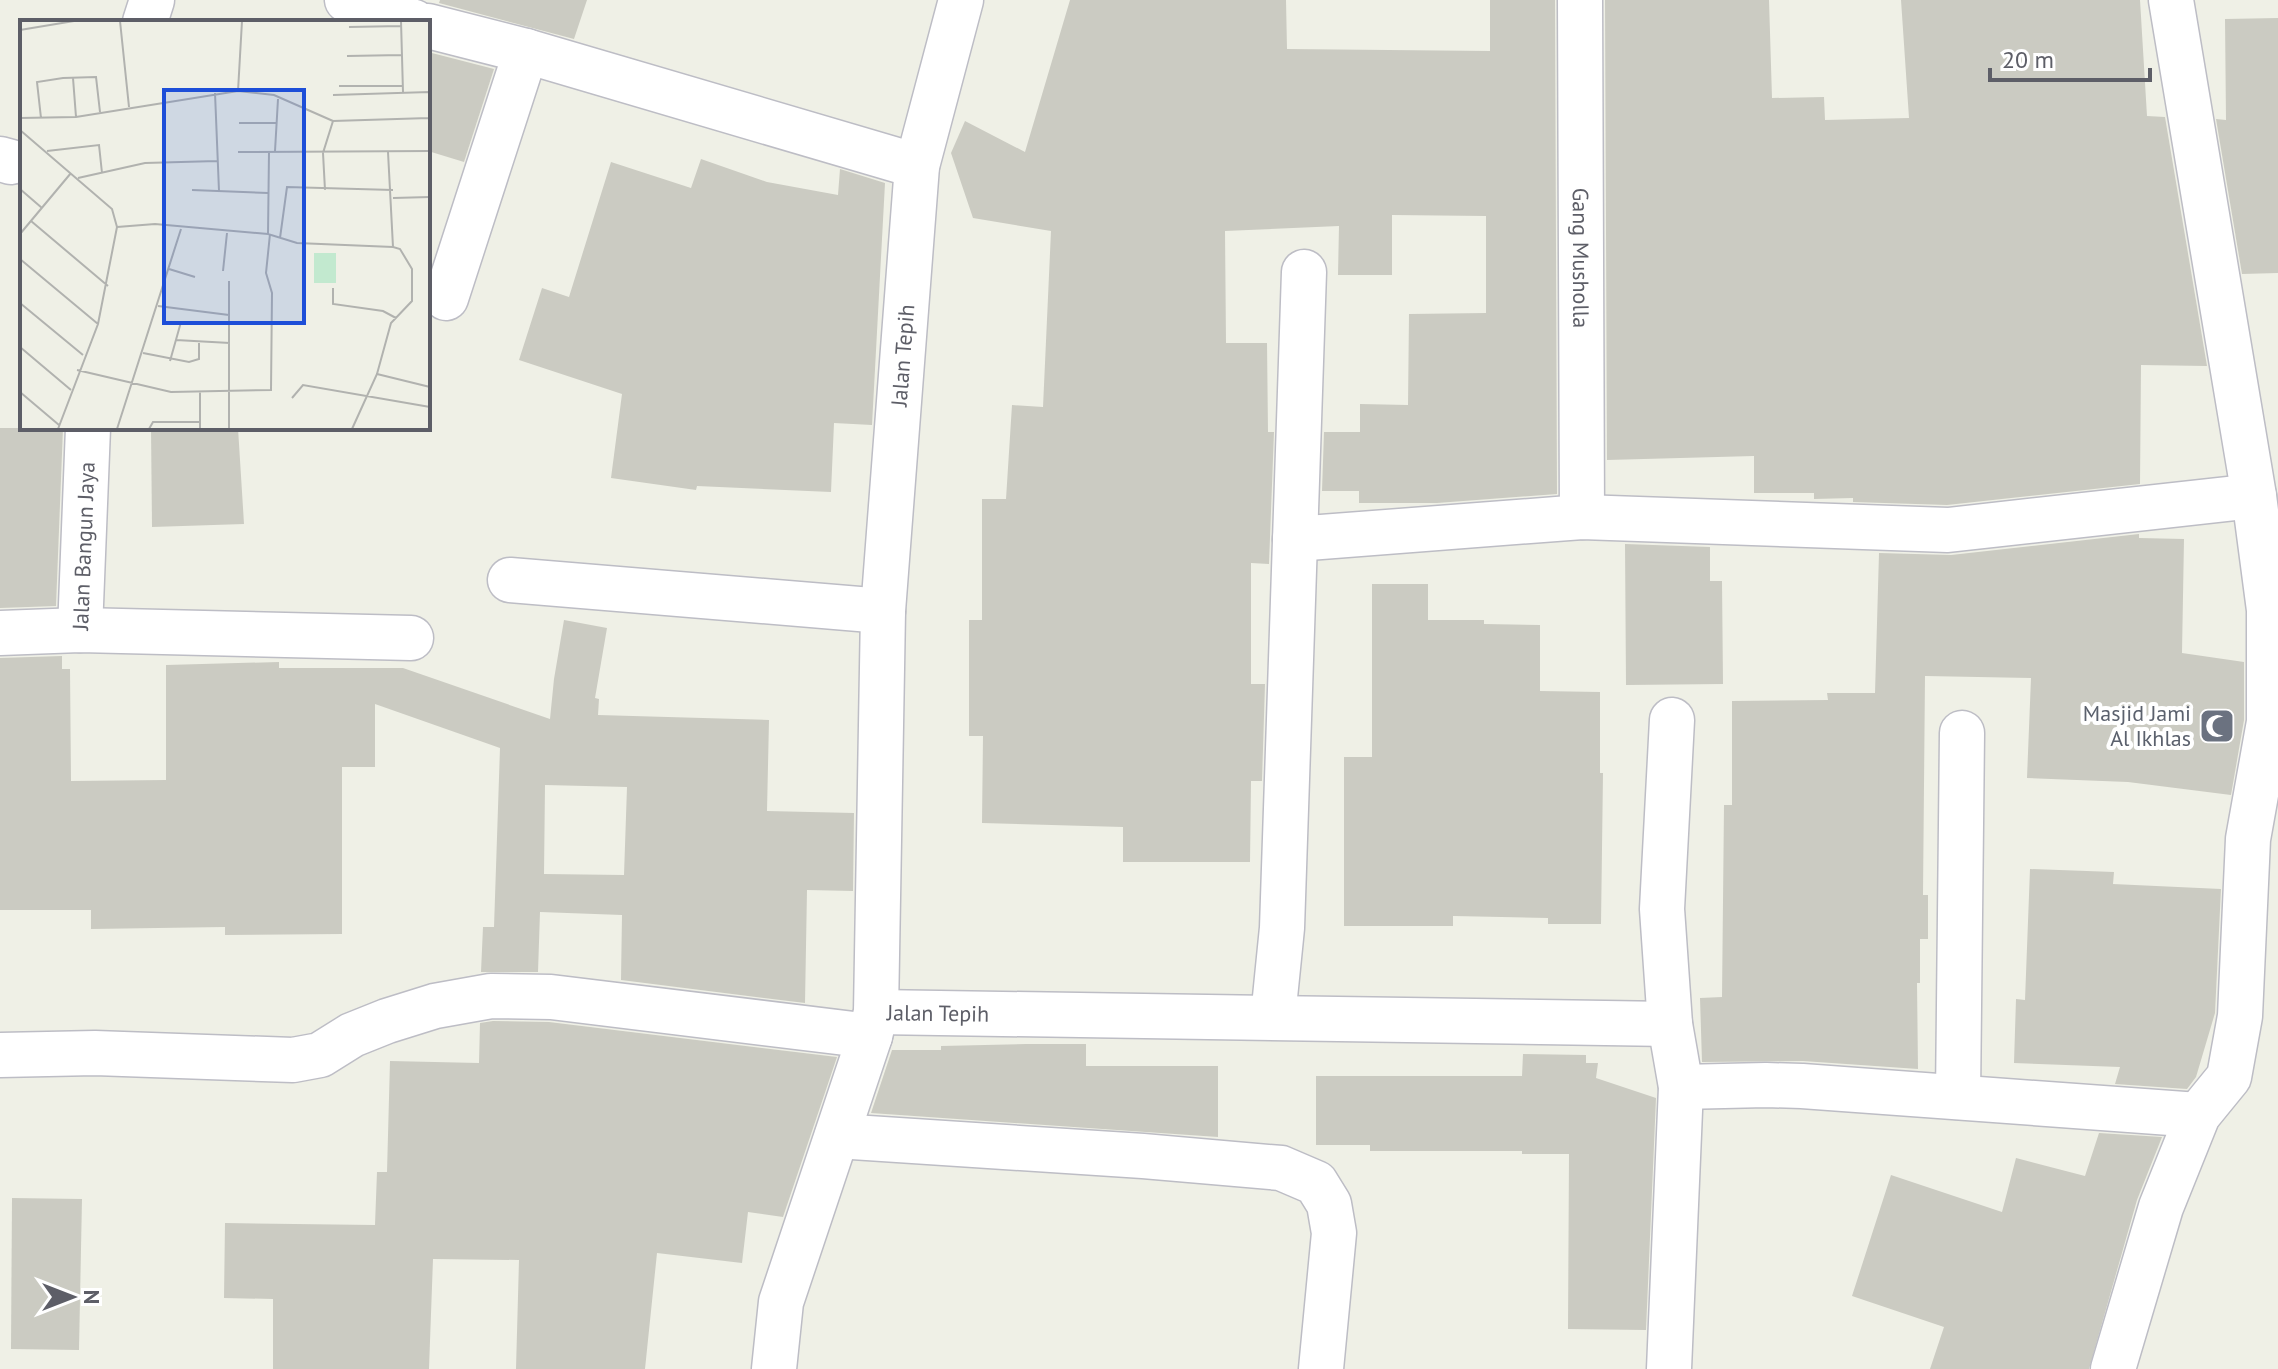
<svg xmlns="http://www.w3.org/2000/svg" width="2278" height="1369" viewBox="0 0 2278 1369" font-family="'PT Sans',sans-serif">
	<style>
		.building { fill: #cbcbc2; fill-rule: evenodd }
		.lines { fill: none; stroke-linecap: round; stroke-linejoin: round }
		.minor-casing { stroke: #bdbdc5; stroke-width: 47 }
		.minor { stroke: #fff; stroke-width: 44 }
		.labels { text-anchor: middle; stroke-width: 8; stroke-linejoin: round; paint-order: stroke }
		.street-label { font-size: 22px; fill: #5d5e67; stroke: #fff }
		.worship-label { font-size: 22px; fill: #5b616d; stroke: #fff; text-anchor: end }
		.inset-road { fill: none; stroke: #b1b2af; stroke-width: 2 }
		.view { fill: #1d4ed8; fill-opacity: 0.15; stroke: #1d4ed8; stroke-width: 4 }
		.inset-edge { fill: none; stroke: #5d5e67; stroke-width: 4 }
	</style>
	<rect width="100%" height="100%" fill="#eff0e6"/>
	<g class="building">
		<path d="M 440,0 L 587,0 L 574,39 L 439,3 Z"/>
		<path d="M 1070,0 L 1286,0 L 1287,49 L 1490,51 L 1490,0 L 1555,0 L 1557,494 L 1437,503 L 1359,503 L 1359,491 L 1322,491 L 1324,432 L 1360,432 L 1360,404 L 1408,405 L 1409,314 L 1486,313 L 1486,216 L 1392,215 L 1392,275 L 1338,275 L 1339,226 L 1225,231 L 1226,343 L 1267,343 L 1268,432 L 1274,432 L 1269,564 L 1251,563 L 1251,684 L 1265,684 L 1262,781 L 1251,781 L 1250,862 L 1123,862 L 1123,827 L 982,823 L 983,736 L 969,736 L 969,620 L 982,620 L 982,499 L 1006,499 L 1012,405 L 1043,407 L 1051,231 L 973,218 L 951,153 L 965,121 L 1025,152 Z"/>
		<path d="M 1605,0 L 1769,0 L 1772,98 L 1824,97 L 1825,120 L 1909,118 L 1901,0 L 2140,0 L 2147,116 L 2165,117 L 2207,366 L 2141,365 L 2140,484 L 1947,505 L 1853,502 L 1853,498 L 1814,499 L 1814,493 L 1754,493 L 1754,456 L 1607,460 Z"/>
		<path d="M 2278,18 L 2278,273 L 2242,274 L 2216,119 L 2226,120 L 2225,19 Z"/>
		<path d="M 428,52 L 494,69 L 464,162 L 428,151 Z"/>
		<path d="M 701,159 L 767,182 L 838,195 L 840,169 L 885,183 L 872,425 L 834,423 L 831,492 L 697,486 L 696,490 L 611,478 L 622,394 L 519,360 L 542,288 L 569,297 L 611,162 L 691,188 Z"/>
		<path d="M 0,428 L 63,428 L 56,606 L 0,608 Z"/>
		<path d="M 151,428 L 238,428 L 244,524 L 152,527 Z"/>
		<path d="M 2139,534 L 2139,538 L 2184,539 L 2182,653 L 2244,662 L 2244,720 L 2231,795 L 2128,782 L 2027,778 L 2031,678 L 1925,676 L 1923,895 L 1928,895 L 1928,939 L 1920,939 L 1920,983 L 1917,983 L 1918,1069 L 1803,1061 L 1702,1062 L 1700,998 L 1722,997 L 1724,805 L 1732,805 L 1732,701 L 1828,700 L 1827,693 L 1875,693 L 1879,553 L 1951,555 Z"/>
		<path d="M 1625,544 L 1710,547 L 1710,581 L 1722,581 L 1723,684 L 1626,685 Z"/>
		<path d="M 1372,584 L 1428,584 L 1428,620 L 1484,620 L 1484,624 L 1540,625 L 1540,691 L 1600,692 L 1600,773 L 1603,773 L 1601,924 L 1548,924 L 1548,918 L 1453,916 L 1453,926 L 1344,926 L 1344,757 L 1372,757 Z"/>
		<path d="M 564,620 L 607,628 L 595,698 L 599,699 L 598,715 L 769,720 L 767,811 L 854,813 L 853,891 L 807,890 L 805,1003 L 621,980 L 622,915 L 540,912 L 538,972 L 481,972 L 483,927 L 494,927 L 500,748 L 375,704 L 375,767 L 342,767 L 342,934 L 225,935 L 225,927 L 91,929 L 91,910 L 0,910 L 0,658 L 62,656 L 62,669 L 70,669 L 71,781 L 166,780 L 166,665 L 279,662 L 279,668 L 403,668 L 550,719 L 554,679 ZM 545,785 L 627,787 L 624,875 L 544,874 Z"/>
		<path d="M 2030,869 L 2114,872 L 2113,884 L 2221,889 L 2215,1013 L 2196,1077 L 2187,1089 L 2115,1084 L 2120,1067 L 2014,1063 L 2016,999 L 2025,1000 Z"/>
		<path d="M 493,1021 L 549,1022 L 837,1057 L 783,1217 L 748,1212 L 742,1263 L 657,1253 L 645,1369 L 516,1369 L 519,1260 L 433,1259 L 429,1369 L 273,1369 L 273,1299 L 224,1298 L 225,1223 L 375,1225 L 377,1172 L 387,1172 L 390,1061 L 479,1063 L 480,1023 Z"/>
		<path d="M 1026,1044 L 1086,1044 L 1086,1066 L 1218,1066 L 1218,1137 L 871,1113 L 892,1050 L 941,1050 L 941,1046 Z"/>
		<path d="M 1523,1054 L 1586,1055 L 1586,1063 L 1598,1063 L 1596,1078 L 1656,1098 L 1646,1330 L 1568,1329 L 1569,1154 L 1522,1154 L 1522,1151 L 1370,1151 L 1370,1145 L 1316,1145 L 1316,1076 L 1522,1076 Z"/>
		<path d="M 2099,1133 L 2162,1137 L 2137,1200 L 2089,1369 L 1930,1369 L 1944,1327 L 1852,1296 L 1891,1175 L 2002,1212 L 2016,1158 L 2085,1176 Z"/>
		<path d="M 12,1198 L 82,1199 L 79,1350 L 11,1349 Z"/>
	</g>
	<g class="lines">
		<defs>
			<g id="minor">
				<path d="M 347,0 L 414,22"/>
				<path id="s1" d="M 1580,0 L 1582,517"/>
				<path d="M 145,22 L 152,0"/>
				<path d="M 428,26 L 526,51 L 917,166"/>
				<path d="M 0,159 L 11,162"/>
				<path d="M 446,298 L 526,51"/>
				<path d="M 1295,539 L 1582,517 L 1948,530 L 2254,496"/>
				<path d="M 510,580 L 883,611"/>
				<path id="s2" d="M 80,630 L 88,428"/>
				<path d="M 0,633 L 80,630 L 411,638"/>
				<path id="s3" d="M 876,1012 L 1670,1024"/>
				<path d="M 1273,1017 L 1282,928 L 1304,272"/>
				<path d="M 0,1055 L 95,1053 L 293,1060 L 320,1055 L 352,1035 L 387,1021 L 435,1006 L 491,996 L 551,997 L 870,1036"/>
				<path d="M 1681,1087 L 1766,1085 L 1802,1086 L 2198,1115"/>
				<path d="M 1958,1097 L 1962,733"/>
				<path d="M 837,1136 L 1143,1156 L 1281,1168 L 1316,1183 L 1329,1204 L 1334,1233 L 1321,1369"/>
				<path id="s4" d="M 774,1369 L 781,1302 L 870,1036 L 876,1012 L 883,611 L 917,166 L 961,0"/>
				<path d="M 1669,1369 L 1681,1087 L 1670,1024 L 1662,909 L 1672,720"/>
				<path d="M 2113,1369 L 2161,1207 L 2198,1115 L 2229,1077 L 2240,1016 L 2248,839 L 2269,722 L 2269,610 L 2254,496 L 2171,0"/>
			</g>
		</defs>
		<use href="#minor" class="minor-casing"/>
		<use href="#minor" class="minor"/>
	</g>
	<defs>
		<symbol id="mosque-square" viewBox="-11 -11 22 22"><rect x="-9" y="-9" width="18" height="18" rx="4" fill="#6b7280" stroke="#fff"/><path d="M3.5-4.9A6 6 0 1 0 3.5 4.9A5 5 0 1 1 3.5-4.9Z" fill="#fff"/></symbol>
	</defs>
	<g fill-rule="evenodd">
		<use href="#mosque-square" x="2197" y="706" width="40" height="40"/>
	</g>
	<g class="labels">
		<g class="street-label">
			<text dy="8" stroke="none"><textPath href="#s1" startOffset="258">Gang Musholla</textPath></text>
			<text dy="8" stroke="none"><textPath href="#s4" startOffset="1030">Jalan Tepih</textPath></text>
			<text dy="8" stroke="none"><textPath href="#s2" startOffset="84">Jalan Bangun Jaya</textPath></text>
			<text dy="8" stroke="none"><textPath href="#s3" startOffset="62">Jalan Tepih</textPath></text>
		</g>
		<g class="worship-label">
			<text x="2191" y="721">Masjid Jami<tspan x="2191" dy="25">Al Ikhlas</tspan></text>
		</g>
	</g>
	<g transform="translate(20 20)">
		<rect width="410" height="410" fill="#eff0e6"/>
		<path d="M 294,233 L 316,233 L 316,263 L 294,263 Z" fill="#c2e9cf"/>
		<path class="inset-road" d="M 100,1 L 109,87M 381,1 L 383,72M 329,7 L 381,6M 0,10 L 54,1M 327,36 L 382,35M 53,58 L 56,97M 319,66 L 383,66M 218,71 L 222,1M 195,73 L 199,171M 313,75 L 409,72 L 410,112M 0,98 L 56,97 L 218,71 L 254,75 L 313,101M 21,98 L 17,62 L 43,58 L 76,57 L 80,92M 313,101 L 409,98M 219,103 L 256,103M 0,110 L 92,189 L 97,207 L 78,304 L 38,409M 27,131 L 79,125 L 82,153M 255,131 L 258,79M 218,132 L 410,131M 58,158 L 125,143 L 197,141M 0,169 L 22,188M 172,170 L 248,173M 305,170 L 303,133 L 313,101M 373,178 L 410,177M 11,201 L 88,266M 97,207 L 135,204 L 248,214 L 277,223 L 373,227M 0,214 L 51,153M 248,214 L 249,132M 260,218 L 267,167 L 373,170M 0,239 L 78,304M 149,249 L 175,257M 203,251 L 207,213M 313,268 L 313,284 L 363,291 L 376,298M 0,283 L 63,335M 138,286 L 209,295M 156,320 L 210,323M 0,327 L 51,370M 123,333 L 169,342 L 179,339 L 179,323M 150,341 L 161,302M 57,350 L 151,372 L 251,370 L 252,273 L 246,253 L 250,214M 357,354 L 410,367M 0,372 L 39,405M 180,372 L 180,409M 272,378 L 283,365 L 410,387M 97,409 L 161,209M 129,409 L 133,402 L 180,402M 209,409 L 209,261M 332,409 L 357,354 L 371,303 L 392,281 L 392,249 L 380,229 L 373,227 L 368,132"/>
		<path class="view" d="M 144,70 L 284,70 L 284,303 L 144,303 Z"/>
		<rect width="410" height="410" class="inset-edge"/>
	</g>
	<g transform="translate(72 1297) rotate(90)" stroke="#ffffff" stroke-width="6" paint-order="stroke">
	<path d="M0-6L14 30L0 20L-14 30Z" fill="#5d5e67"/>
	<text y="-12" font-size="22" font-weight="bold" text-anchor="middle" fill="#5d5e67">N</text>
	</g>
	<path d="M1990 68v12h160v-12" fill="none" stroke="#5d5e67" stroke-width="4"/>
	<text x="2002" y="68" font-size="24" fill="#5d5e67" stroke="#ffffff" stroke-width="6" paint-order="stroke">20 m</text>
</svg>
